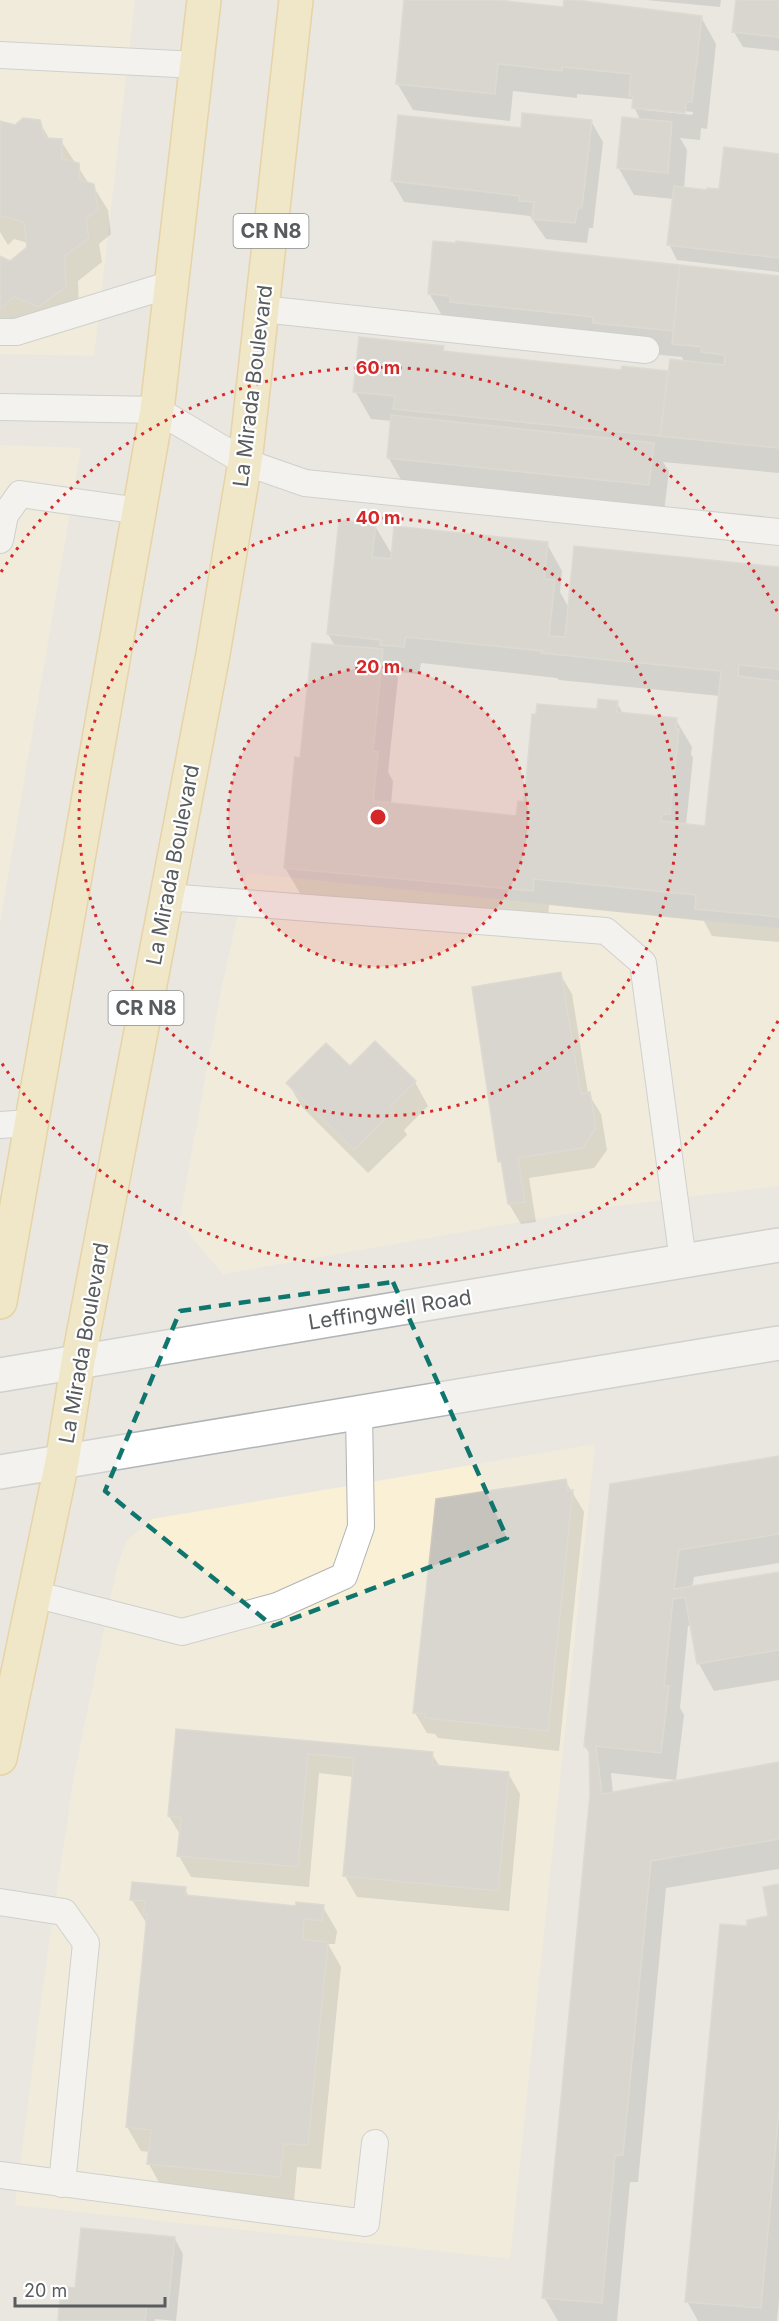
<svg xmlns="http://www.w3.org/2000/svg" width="779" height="2321" viewBox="0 0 779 2321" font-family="Inter,sans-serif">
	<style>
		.commercial { fill: #faf0d5 }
		.shadow { fill: #0003; fill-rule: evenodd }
		.building { fill: #c6c2bc; stroke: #cec9bf; stroke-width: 1.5 }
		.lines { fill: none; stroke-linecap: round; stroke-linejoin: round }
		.service-casing { stroke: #b0b3b6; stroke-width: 28 }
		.secondary-casing { stroke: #b1b5b9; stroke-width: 36 }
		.primary-casing { stroke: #e3ba60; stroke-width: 36 }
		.service { stroke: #fff; stroke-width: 26 }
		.secondary { stroke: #fff; stroke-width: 33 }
		.primary { stroke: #f7e7a8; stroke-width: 33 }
		.marked { fill: none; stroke: #0f766e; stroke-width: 4.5; stroke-dasharray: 12 8; stroke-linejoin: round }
		.ring { fill: none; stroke: #d62828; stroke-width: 3; stroke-dasharray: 3 6 }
		.labels { text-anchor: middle; stroke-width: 4.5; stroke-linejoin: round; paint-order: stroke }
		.shield { fill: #fff; stroke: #8a8d8f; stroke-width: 1.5 }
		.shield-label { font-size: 20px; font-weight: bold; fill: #585c5f }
		.street-label { font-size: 21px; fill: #585c5f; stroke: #fff }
		.centre { fill: #d62828; stroke: #fff; stroke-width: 3 }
		.ring-label { font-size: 18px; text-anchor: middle; font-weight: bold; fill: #d62828; stroke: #fff; stroke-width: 4.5; stroke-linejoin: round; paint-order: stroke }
	</style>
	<rect width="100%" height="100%" fill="#eae7e0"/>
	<g class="commercial">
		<path d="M 0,0 L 135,0 L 94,356 L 0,354 Z"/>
		<path d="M 0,445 L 81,448 L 0,923 Z"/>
		<path d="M 247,873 L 779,928 L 779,1186 L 606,1207 L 223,1274 L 179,1222 L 221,991 Z"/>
		<path d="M 595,1444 L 510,2259 L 15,2205 L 44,1978 L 74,1776 L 117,1567 L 126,1542 L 152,1519 Z"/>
	</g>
	<g class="shadow">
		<path d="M 406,0 L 495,0 L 564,9 L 701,17 L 716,44 L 707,129 L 701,128 L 700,140 L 680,138 L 687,150 L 684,189 L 721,191 L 779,155 L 779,272 L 677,260 L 669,244 L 674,199 L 634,195 L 618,167 L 641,121 L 634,107 L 632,99 L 577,94 L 577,98 L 513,91 L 510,121 L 413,110 L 397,83 ZM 645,107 L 693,112 L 692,115 L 645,110 Z"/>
		<path d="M 646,0 L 721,0 L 720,7 Z"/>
		<path d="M 737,0 L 779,0 L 779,51 L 743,47 L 734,32 Z"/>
		<path d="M 1,121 L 15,127 L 39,121 L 50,140 L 61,141 L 89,184 L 93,186 L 108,210 L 111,234 L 99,244 L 102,262 L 78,281 L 79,312 L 0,332 L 0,258 L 10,262 L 29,248 L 28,243 L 14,239 L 8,245 L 0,232 Z"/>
		<path d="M 591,121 L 603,142 L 593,228 L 589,228 L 587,243 L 546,239 L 530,216 L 404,202 L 392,181 Z"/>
		<path d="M 458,242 L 779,277 L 779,473 L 663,462 L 669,471 L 664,512 L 404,485 L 388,457 L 392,421 L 371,419 L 355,391 L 443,348 L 446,353 L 623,372 L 623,367 L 670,372 L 684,362 L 682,357 L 610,350 L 445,321 L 429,293 Z"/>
		<path d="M 375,526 L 393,556 L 547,544 L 562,571 L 560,592 L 569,608 L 779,569 L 779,942 L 712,936 L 704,921 L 549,905 L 548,918 L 301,895 L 285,868 L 302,760 L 335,646 L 328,634 ZM 421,663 L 557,678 L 559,680 L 720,696 L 706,827 L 686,825 L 693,758 L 691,754 L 692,747 L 676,720 L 623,714 L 617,703 L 599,711 L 525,803 L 517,817 L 391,804 L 393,781 L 388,772 L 398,678 L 391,666 L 395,666 L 398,672 L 419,674 Z"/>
		<path d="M 560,974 L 572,994 L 588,1093 L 601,1114 L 607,1150 L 594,1168 L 529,1178 L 536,1222 L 521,1224 L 509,1204 L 504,1168 L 500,1161 Z"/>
		<path d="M 350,1068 L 415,1082 L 428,1106 L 404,1130 L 407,1135 L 368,1173 L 302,1107 L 288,1083 Z"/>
		<path d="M 779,1457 L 779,1563 L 694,1577 L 692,1588 L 779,1573 L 779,1680 L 714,1691 L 699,1664 L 692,1626 L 688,1626 L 680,1708 L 684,1715 L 676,1780 L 611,1773 L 613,1793 L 779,1764 L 779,1869 L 666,1888 L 638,2182 L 630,2182 L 617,2321 L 558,2321 L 544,2297 L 592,1794 L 591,1756 L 585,1746 L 612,1486 Z"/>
		<path d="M 565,1480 L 584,1512 L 559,1751 L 438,1738 L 435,1734 L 427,1733 L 415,1713 Z"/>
		<path d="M 177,1730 L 432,1754 L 440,1767 L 508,1773 L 520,1794 L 509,1911 L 357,1897 L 345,1876 L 354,1777 L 319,1773 L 309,1887 L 191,1877 L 179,1856 L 181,1836 L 169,1816 Z"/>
		<path d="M 779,1886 L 779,2300 L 777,2321 L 698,2321 L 687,2301 L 748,1928 L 770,1917 Z"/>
		<path d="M 185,1889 L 189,1897 L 297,1907 L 323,1907 L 337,1931 L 335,1944 L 328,1944 L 341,1967 L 321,2169 L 297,2167 L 294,2201 L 162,2188 L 149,2164 L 150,2152 L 141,2151 L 127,2127 L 147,1924 L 132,1900 Z"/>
		<path d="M 175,2239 L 183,2254 L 176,2321 L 155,2319 L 155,2321 L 59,2321 L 76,2289 Z"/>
	</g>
	<g class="building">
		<path d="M 404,0 L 497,0 L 563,7 L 564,0 L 576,0 L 702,16 L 692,102 L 686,102 L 685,113 L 632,108 L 633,96 L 629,96 L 631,74 L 562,67 L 562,71 L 498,64 L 495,94 L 396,84 Z"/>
		<path d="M 736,0 L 779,0 L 779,37 L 732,32 Z"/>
		<path d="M 522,113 L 592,120 L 582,208 L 578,208 L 575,223 L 532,219 L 534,202 L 519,201 L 520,196 L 391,181 L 398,115 L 521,128 Z"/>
		<path d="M 622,117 L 672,122 L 668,173 L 617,168 Z"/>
		<path d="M 23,118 L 40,120 L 45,138 L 62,139 L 62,159 L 79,163 L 80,180 L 94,184 L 98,209 L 86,219 L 89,238 L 65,256 L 66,287 L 38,307 L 14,297 L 0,310 L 0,256 L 10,261 L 27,247 L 24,222 L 0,216 L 0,121 L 15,125 Z"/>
		<path d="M 724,147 L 779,154 L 779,258 L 667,245 L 674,186 L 707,190 L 707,188 L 719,189 Z"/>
		<path d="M 433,241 L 456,243 L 456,241 L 680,265 L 673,331 L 593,323 L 593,317 L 450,302 L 450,296 L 428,294 Z"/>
		<path d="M 680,265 L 779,276 L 779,448 L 660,436 L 670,359 L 724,365 L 725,355 L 701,352 L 702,347 L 672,344 Z"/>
		<path d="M 359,337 L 444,346 L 443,351 L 621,370 L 622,366 L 668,371 L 660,436 L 393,409 L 395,396 L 353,392 Z"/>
		<path d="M 391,415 L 654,443 L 649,485 L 387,458 Z"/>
		<path d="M 339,520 L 376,524 L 372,557 L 391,559 L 394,526 L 548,542 L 544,579 L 555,580 L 549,636 L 565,637 L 574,546 L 779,567 L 779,669 L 739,665 L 738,676 L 779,681 L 779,917 L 695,909 L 696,895 L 534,879 L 533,891 L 284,868 L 295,757 L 300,758 L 312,643 L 383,649 L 373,751 L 378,752 L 373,801 L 516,816 L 518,801 L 524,802 L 532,714 L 536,714 L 537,704 L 597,709 L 598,699 L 618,701 L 617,712 L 677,718 L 676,729 L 679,729 L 670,814 L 662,814 L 661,821 L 705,826 L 721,671 L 541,653 L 542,651 L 406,637 L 404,647 L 380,645 L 381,640 L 327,634 Z"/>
		<path d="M 561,972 L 581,1094 L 590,1092 L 596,1128 L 583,1148 L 518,1158 L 525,1202 L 508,1204 L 501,1161 L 498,1162 L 472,987 Z"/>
		<path d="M 375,1041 L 416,1081 L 391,1106 L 394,1110 L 354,1150 L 286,1083 L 326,1043 L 350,1066 Z"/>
		<path d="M 779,1456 L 779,1534 L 679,1550 L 674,1589 L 779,1572 L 779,1650 L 697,1664 L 685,1597 L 673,1599 L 664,1686 L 669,1686 L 661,1753 L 596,1746 L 602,1794 L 779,1762 L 779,1839 L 651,1861 L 623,2155 L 615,2155 L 602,2303 L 542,2298 L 590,1794 L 589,1747 L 584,1747 L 610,1484 Z"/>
		<path d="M 566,1479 L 568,1491 L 573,1490 L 548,1731 L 425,1718 L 425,1714 L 413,1713 L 436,1499 Z"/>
		<path d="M 176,1729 L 433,1752 L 432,1765 L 509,1772 L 498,1891 L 343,1876 L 354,1758 L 308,1754 L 298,1867 L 177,1856 L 181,1818 L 168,1816 Z"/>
		<path d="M 132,1882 L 186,1887 L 185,1895 L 296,1906 L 296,1902 L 324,1905 L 322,1921 L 304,1919 L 303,1939 L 328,1942 L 308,2145 L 284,2144 L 280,2177 L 147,2164 L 151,2130 L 126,2127 L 147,1914 L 143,1914 L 145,1901 L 130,1900 Z"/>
		<path d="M 779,1884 L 779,2109 L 761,2308 L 685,2302 L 720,1924 L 747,1926 L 747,1920 L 768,1916 L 763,1887 Z"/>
		<path d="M 81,2228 L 175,2237 L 168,2307 L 147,2304 L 145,2321 L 58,2321 L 61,2286 L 75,2288 Z"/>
	</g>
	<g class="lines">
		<defs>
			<g id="service">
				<path d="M 0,55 L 197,65"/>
				<path d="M 262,309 L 646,350"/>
				<path d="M 0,332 L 16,332 L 172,284"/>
				<path d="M 0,407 L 157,410 L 245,462 L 305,483 L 779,532"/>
				<path d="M 0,540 L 5,515 L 20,494 L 140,511"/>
				<path d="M 167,897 L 606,931 L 643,963 L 683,1261"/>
				<path d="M 0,1125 L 31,1123"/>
				<path d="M 34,1594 L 182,1632 L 277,1606 L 344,1576 L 361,1527 L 359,1413"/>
				<path d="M 0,1902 L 64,1912 L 86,1943 L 62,2184"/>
				<path d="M 0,2175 L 366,2223 L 375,2143"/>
			</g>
			<g id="secondary">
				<path d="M 0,1375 L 779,1245"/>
				<path d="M 0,1472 L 779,1343"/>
			</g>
			<g id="primary">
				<path d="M 0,1302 L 157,410 L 204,0"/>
				<path d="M 0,1758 L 62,1462 L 78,1362 L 213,654 L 245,462 L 296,0"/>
			</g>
		</defs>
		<use href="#service" class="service-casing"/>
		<use href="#secondary" class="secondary-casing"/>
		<use href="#primary" class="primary-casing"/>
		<use href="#service" class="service"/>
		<use href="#secondary" class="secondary"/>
		<use href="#primary" class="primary"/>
	</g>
	<path d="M0 0H779V2321H0ZM 393,1282 L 507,1538 L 273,1626 L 105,1491 L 180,1311 Z" fill="#eae7e0" fill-opacity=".55" fill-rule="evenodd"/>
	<path class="marked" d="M 393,1282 L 507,1538 L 273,1626 L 105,1491 L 180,1311 Z"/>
	<circle cx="378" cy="817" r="150" fill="#d62828" fill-opacity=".12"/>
	<g class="ring">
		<circle cx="378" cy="817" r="150"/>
		<circle cx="378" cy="817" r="299"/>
		<path d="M778 1021A449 449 0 0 1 1 1062M1 572A449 449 0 0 1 778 613"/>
	</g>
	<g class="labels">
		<g class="shield">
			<rect x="233.5" y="214" width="75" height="34" rx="4.5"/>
			<rect x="108.5" y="991" width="75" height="34" rx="4.5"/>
		</g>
		<g class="shield-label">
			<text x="271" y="238">CR N8</text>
			<text x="146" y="1015">CR N8</text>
		</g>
		<g class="street-label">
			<text transform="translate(253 386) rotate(-83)" y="7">La Mirada Boulevard</text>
			<text transform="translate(173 865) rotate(-79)" y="7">La Mirada Boulevard</text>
			<text transform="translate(390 1310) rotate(-9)" y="7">Leffingwell Road</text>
			<text transform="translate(84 1343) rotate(-80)" y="7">La Mirada Boulevard</text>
		</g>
	</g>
	<circle cx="378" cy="817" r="9" class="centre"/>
	<g class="ring-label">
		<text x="378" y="374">60 m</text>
		<text x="378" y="524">40 m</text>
		<text x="378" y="673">20 m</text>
	</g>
	<path d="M15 2297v9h150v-9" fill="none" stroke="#585c5f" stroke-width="3"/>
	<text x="24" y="2297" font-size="18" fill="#585c5f" stroke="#ffffff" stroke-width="4.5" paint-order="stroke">20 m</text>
</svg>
